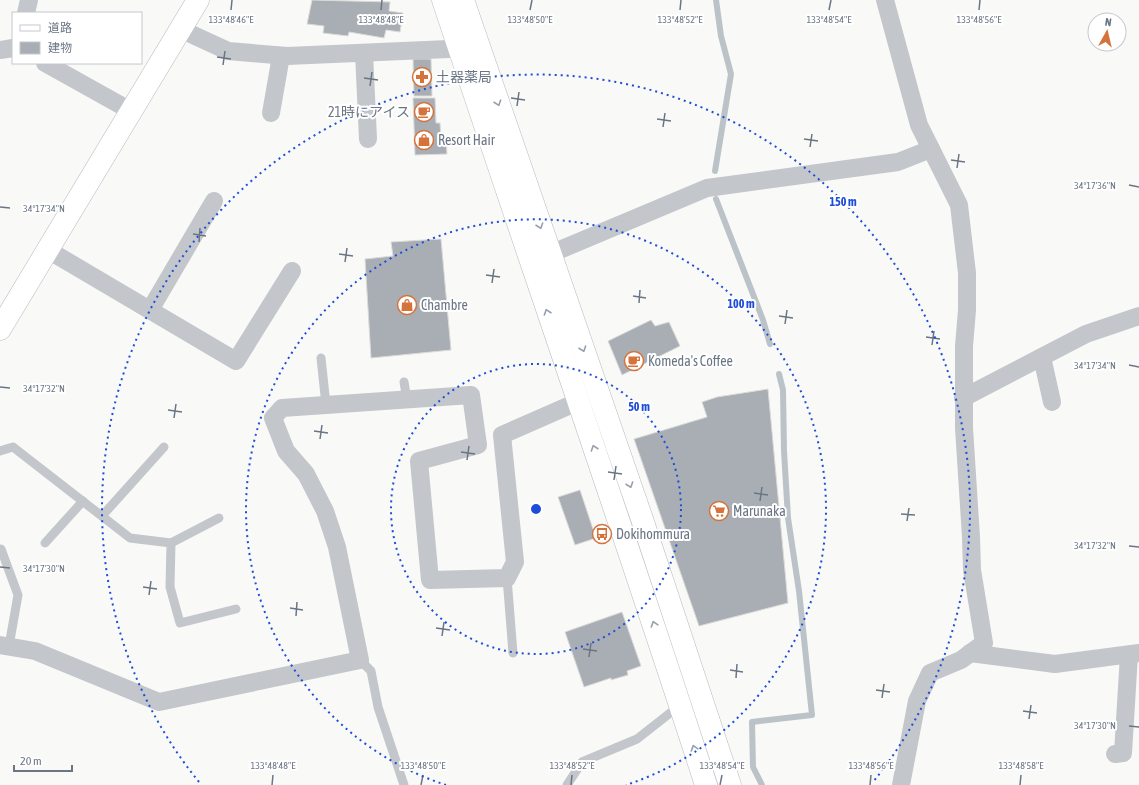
<svg xmlns="http://www.w3.org/2000/svg" width="1139" height="785" viewBox="0 0 1139 785" font-family="'Asap Condensed','Noto Sans JP',sans-serif">
	<style>
		.lines { fill: none; stroke-linecap: round; stroke-linejoin: round }
		.stream { stroke: #bbc3c9; stroke-width: 6 }
		.building { fill: #a9aeb5; stroke: #dbdbd9 }
		.secondary-casing { stroke: #b6b9be; stroke-width: 23 }
		.lane { stroke: #c3c6ca; stroke-width: 9 }
		.street { stroke: #c3c6ca; stroke-width: 18 }
		.secondary { stroke: #fff; stroke-width: 22 }
		.oneway { stroke: #979faa }
		.ticks { fill: none; stroke: #6b7685; stroke-width: 1.5 }
		.ring { fill: none; stroke: #1d4ed8; stroke-width: 2; stroke-dasharray: 2 4 }
		.labels { text-anchor: middle; stroke-width: 4; stroke-linejoin: round; paint-order: stroke }
		.poi-label { font-size: 14px; fill: #6b7685; stroke: #fff; text-anchor: start }
		.ticks-label { font-size: 10px; text-anchor: middle; fill: #6b7685; stroke: #fff; stroke-width: 4; stroke-linejoin: round; paint-order: stroke }
		.centre { fill: #1d4ed8; stroke: #fff; stroke-width: 2 }
		.ring-label { font-size: 12px; text-anchor: middle; font-weight: bold; fill: #1d4ed8; stroke: #fff; stroke-width: 4; stroke-linejoin: round; paint-order: stroke }
	</style>
	<rect width="100%" height="100%" fill="#f9f9f7"/>
	<g class="lines">
		<g class="stream">
			<path d="M 715,171 L 731,74 L 721,36 L 716,0"/>
			<path d="M 716,199 L 763,320 L 770,344"/>
			<path d="M 762,785 L 753,767 L 752,722 L 812,715 L 799,591 L 788,518 L 784,451 L 783,390 L 779,374"/>
		</g>
	</g>
	<g class="building">
		<path d="M 312,0 L 390,2 L 389,11 L 403,13 L 400,32 L 386,30 L 384,38 L 349,32 L 348,36 L 323,33 L 324,26 L 307,24 Z"/>
		<path d="M 413,59 L 431,59 L 432,96 L 414,96 Z"/>
		<path d="M 413,98 L 435,98 L 436,123 L 440,123 L 441,139 L 446,139 L 447,154 L 415,155 Z"/>
		<path d="M 441,239 L 451,350 L 371,358 L 365,259 L 393,256 L 391,242 Z"/>
		<path d="M 651,320 L 655,326 L 669,322 L 680,346 L 622,375 L 608,341 Z"/>
		<path d="M 768,389 L 788,603 L 699,626 L 634,439 L 707,417 L 702,402 L 717,397 Z"/>
		<path d="M 580,490 L 596,538 L 575,545 L 558,497 Z"/>
		<path d="M 622,612 L 641,666 L 627,671 L 628,675 L 611,680 L 611,678 L 584,687 L 565,632 Z"/>
	</g>
	<g class="lines">
		<defs>
			<g id="secondary">
				<path d="M 443,0 C 530,262 621,522 706,785"/>
				<path d="M 463,0 L 642,519 L 730,785"/>
				<path d="M 0,329 L 198,0"/>
			</g>
		</defs>
		<use href="#secondary" class="secondary-casing"/>
		<g class="lane">
			<path d="M 321,358 L 326,405"/>
			<path d="M 404,382 L 407,400"/>
			<path d="M 0,451 L 13,447 L 130,538 L 171,543 L 170,587 L 180,623 L 236,609"/>
			<path d="M 102,516 L 164,447"/>
			<path d="M 45,543 L 83,501"/>
			<path d="M 171,543 L 219,518"/>
			<path d="M 1,549 L 18,595 L 9,646"/>
			<path d="M 507,578 L 513,653"/>
			<path d="M 360,660 L 371,671 L 378,707 L 404,785"/>
			<path d="M 567,785 L 582,762 L 637,739 L 679,706"/>
		</g>
		<g class="street">
			<path d="M 885,0 L 919,125 L 959,205 L 967,273 L 967,310 L 964,346 L 964,428 L 971,537 L 972,570 L 984,643 L 961,660 L 930,673 L 917,701 L 901,785"/>
			<path d="M 26,13 L 29,0"/>
			<path d="M 180,29 L 228,51 L 287,56 L 472,48"/>
			<path d="M 0,50 L 13,48"/>
			<path d="M 364,53 L 368,139"/>
			<path d="M 45,63 L 131,111"/>
			<path d="M 271,113 L 281,56"/>
			<path d="M 48,250 L 236,361 L 292,271"/>
			<path d="M 538,259 L 707,188 L 898,162 L 931,149"/>
			<path d="M 150,310 L 214,201"/>
			<path d="M 1042,357 L 1052,402"/>
			<path d="M 963,398 L 1086,334 L 1139,316"/>
			<path d="M 0,645 L 35,651 L 159,702 L 360,660 L 337,547 L 325,511 L 306,474 L 286,451 L 273,418 L 282,408 L 471,395 L 478,445 L 419,461 L 430,580 L 507,578 L 515,562 L 502,435 L 591,396"/>
			<path d="M 970,653 L 1055,664 L 1139,653"/>
			<path d="M 1115,754 L 1123,753 L 1129,655"/>
		</g>
		<use href="#secondary" class="secondary"/>
	</g>
	<defs><path id="oneway-chevron" d="M-2-3.5L2.5 0L-2 3.5" fill="none" stroke-width="1.6" stroke-linecap="round" stroke-linejoin="round"/></defs>
	<g class="oneway">
		<use href="#oneway-chevron" transform="translate(498 103) rotate(71)"/>
		<use href="#oneway-chevron" transform="translate(540 226) rotate(71)"/>
		<use href="#oneway-chevron" transform="translate(547 312) rotate(-109)"/>
		<use href="#oneway-chevron" transform="translate(583 349) rotate(71)"/>
		<use href="#oneway-chevron" transform="translate(594 448) rotate(-109)"/>
		<use href="#oneway-chevron" transform="translate(630 485) rotate(71)"/>
		<use href="#oneway-chevron" transform="translate(654 624) rotate(-108)"/>
		<use href="#oneway-chevron" transform="translate(694 748) rotate(-108)"/>
	</g>
	<path class="ticks" d="M 231,10 L 232,0M 381,10 L 382,0M 530,10 L 532,0M 680,10 L 681,0M 829,10 L 831,0M 979,10 L 980,0M 217,57 L 231,59M 223,65 L 225,51M 364,78 L 378,80M 370,86 L 372,72M 511,98 L 525,100M 517,106 L 519,92M 657,119 L 671,121M 663,127 L 665,113M 804,139 L 818,141M 810,147 L 812,134M 951,160 L 965,162M 957,168 L 959,154M 1129,185 L 1139,187M 0,207 L 10,208M 193,234 L 206,236M 199,242 L 200,228M 339,254 L 353,256M 345,262 L 347,248M 486,275 L 500,277M 492,283 L 494,269M 633,296 L 646,298M 639,303 L 640,290M 779,316 L 793,318M 785,324 L 787,310M 926,337 L 940,339M 932,345 L 934,331M 1129,365 L 1139,367M 0,387 L 10,388M 168,410 L 182,412M 174,418 L 176,404M 314,431 L 328,433M 320,439 L 322,425M 461,452 L 475,454M 467,460 L 469,446M 608,472 L 622,474M 614,480 L 616,466M 754,493 L 768,495M 760,501 L 762,487M 901,514 L 915,515M 907,521 L 909,508M 1129,546 L 1139,547M 0,567 L 10,568M 143,587 L 157,589M 149,595 L 151,581M 290,608 L 303,610M 296,616 L 297,602M 436,628 L 450,630M 442,636 L 444,622M 583,649 L 597,651M 589,657 L 591,643M 730,670 L 743,672M 736,678 L 737,664M 876,690 L 890,692M 882,698 L 884,684M 1023,711 L 1037,713M 1029,719 L 1031,705M 1129,726 L 1139,727M 272,785 L 273,775M 421,785 L 423,775M 571,785 L 572,775M 720,785 L 722,775M 870,785 L 871,775M 1020,785 L 1021,775"/>
	<g class="ring">
		<circle cx="536" cy="509" r="145"/>
		<path d="M446 785A290 290 0 1 1 626 785"/>
		<path d="M199 782A434 434 0 1 1 873 782"/>
	</g>
	<defs>
		<symbol id="pharmacy-ring" viewBox="-11 -11 22 22"><circle r="9.5" fill="#fff" stroke="#d5733b" stroke-width="1.5"/><path d="M-2-6h4v4h4v4h-4v4h-4v-4h-4v-4h4Z" fill="#d5733b"/></symbol>
		<symbol id="cafe-ring" viewBox="-11 -11 22 22"><circle r="9.5" fill="#fff" stroke="#d5733b" stroke-width="1.5"/><path d="M-5.5-4.5H6V0H3Q3 3.5 0 3.5H-2.5Q-5.5 3.5-5.5 0ZM3-3.2v2h1.7v-2ZM-6 4.5H4V6H-6Z" fill="#d5733b"/></symbol>
		<symbol id="shop-ring" viewBox="-11 -11 22 22"><circle r="9.5" fill="#fff" stroke="#d5733b" stroke-width="1.5"/><path d="M-5-2.5h2.3a2.7 3.5 0 0 1 5.4 0H5L5.5 6h-11ZM-1.5-2.5h3a1.5 2.3 0 0 0-3 0Z" fill="#d5733b"/></symbol>
		<symbol id="supermarket-ring" viewBox="-11 -11 22 22"><circle r="9.5" fill="#fff" stroke="#d5733b" stroke-width="1.5"/><path d="M-6-5.5h2.5l.6 2H6L4.5 2H-2.5L-4.4-4H-6ZM-1.5 3.2a1.3 1.3 0 1 0 .1 0ZM3 3.2a1.3 1.3 0 1 0 .1 0Z" fill="#d5733b"/></symbol>
		<symbol id="bus-ring" viewBox="-11 -11 22 22"><circle r="9.5" fill="#fff" stroke="#d5733b" stroke-width="1.5"/><path d="M-5-6H5V4H4V6H2V4H-2V6H-4V4H-5ZM-3.5-4V0h7V-4ZM-3.5 1.2v1.5H-2V1.2ZM2 1.2v1.5H3.5V1.2Z" fill="#d5733b"/></symbol>
	</defs>
	<g fill-rule="evenodd">
		<use href="#pharmacy-ring" x="411" y="66" width="22" height="22"/>
		<use href="#cafe-ring" x="413" y="101" width="22" height="22"/>
		<use href="#shop-ring" x="413" y="129" width="22" height="22"/>
		<use href="#shop-ring" x="396" y="294" width="22" height="22"/>
		<use href="#cafe-ring" x="623" y="350" width="22" height="22"/>
		<use href="#supermarket-ring" x="708" y="500" width="22" height="22"/>
		<use href="#bus-ring" x="591" y="523" width="22" height="22"/>
	</g>
	<g class="labels">
		<g class="poi-label">
			<text x="436" y="82">土器薬局</text>
			<text x="410" y="117" text-anchor="end">21時にアイス</text>
			<text x="438" y="145">Resort Hair</text>
			<text x="421" y="310">Chambre</text>
			<text x="648" y="366">Komeda's Coffee</text>
			<text x="733" y="516">Marunaka</text>
			<text x="616" y="539">Dokihommura</text>
		</g>
	</g>
	<g class="ticks-label">
		<text x="231" y="23">133°48'46"E</text>
		<text x="381" y="23">133°48'48"E</text>
		<text x="530" y="23">133°48'50"E</text>
		<text x="680" y="23">133°48'52"E</text>
		<text x="829" y="23">133°48'54"E</text>
		<text x="979" y="23">133°48'56"E</text>
		<text x="1095" y="189">34°17'36"N</text>
		<text x="44" y="212">34°17'34"N</text>
		<text x="1095" y="369">34°17'34"N</text>
		<text x="44" y="392">34°17'32"N</text>
		<text x="1095" y="549">34°17'32"N</text>
		<text x="44" y="572">34°17'30"N</text>
		<text x="1095" y="729">34°17'30"N</text>
		<text x="273" y="769">133°48'48"E</text>
		<text x="423" y="769">133°48'50"E</text>
		<text x="572" y="769">133°48'52"E</text>
		<text x="722" y="769">133°48'54"E</text>
		<text x="871" y="769">133°48'56"E</text>
		<text x="1021" y="769">133°48'58"E</text>
	</g>
	<circle cx="536" cy="509" r="6" class="centre"/>
	<g class="ring-label">
		<text x="843" y="206">150 m</text>
		<text x="741" y="308">100 m</text>
		<text x="639" y="411">50 m</text>
	</g>
	<rect x="12" y="12" width="130" height="52" fill="#ffffff" stroke="#c4c8ce"/>
	<rect x="20" y="25" width="20" height="6" fill="#ffffff" stroke="#c4c8ce"/>
	<text x="48" y="32" font-size="12" fill="#6b7685">道路</text>
	<rect x="20" y="42" width="20" height="12" fill="#a9aeb5" stroke="#c4c8ce"/>
	<text x="48" y="52" font-size="12" fill="#6b7685">建物</text>
	<g transform="translate(1107 32) rotate(8)"><circle r="19" fill="#ffffff" stroke="#c4c8ce"/>
	<path d="M0-3L7 15L0 10L-7 15Z" fill="#d5733b"/>
	<text y="-6" font-size="11" font-weight="bold" text-anchor="middle" fill="#6b7685">N</text>
	</g>
	<path d="M14 765v6h58v-6" fill="none" stroke="#6b7685" stroke-width="2"/>
	<text x="20" y="765" font-size="12" fill="#6b7685" stroke="#ffffff" stroke-width="3" paint-order="stroke">20 m</text>
</svg>
